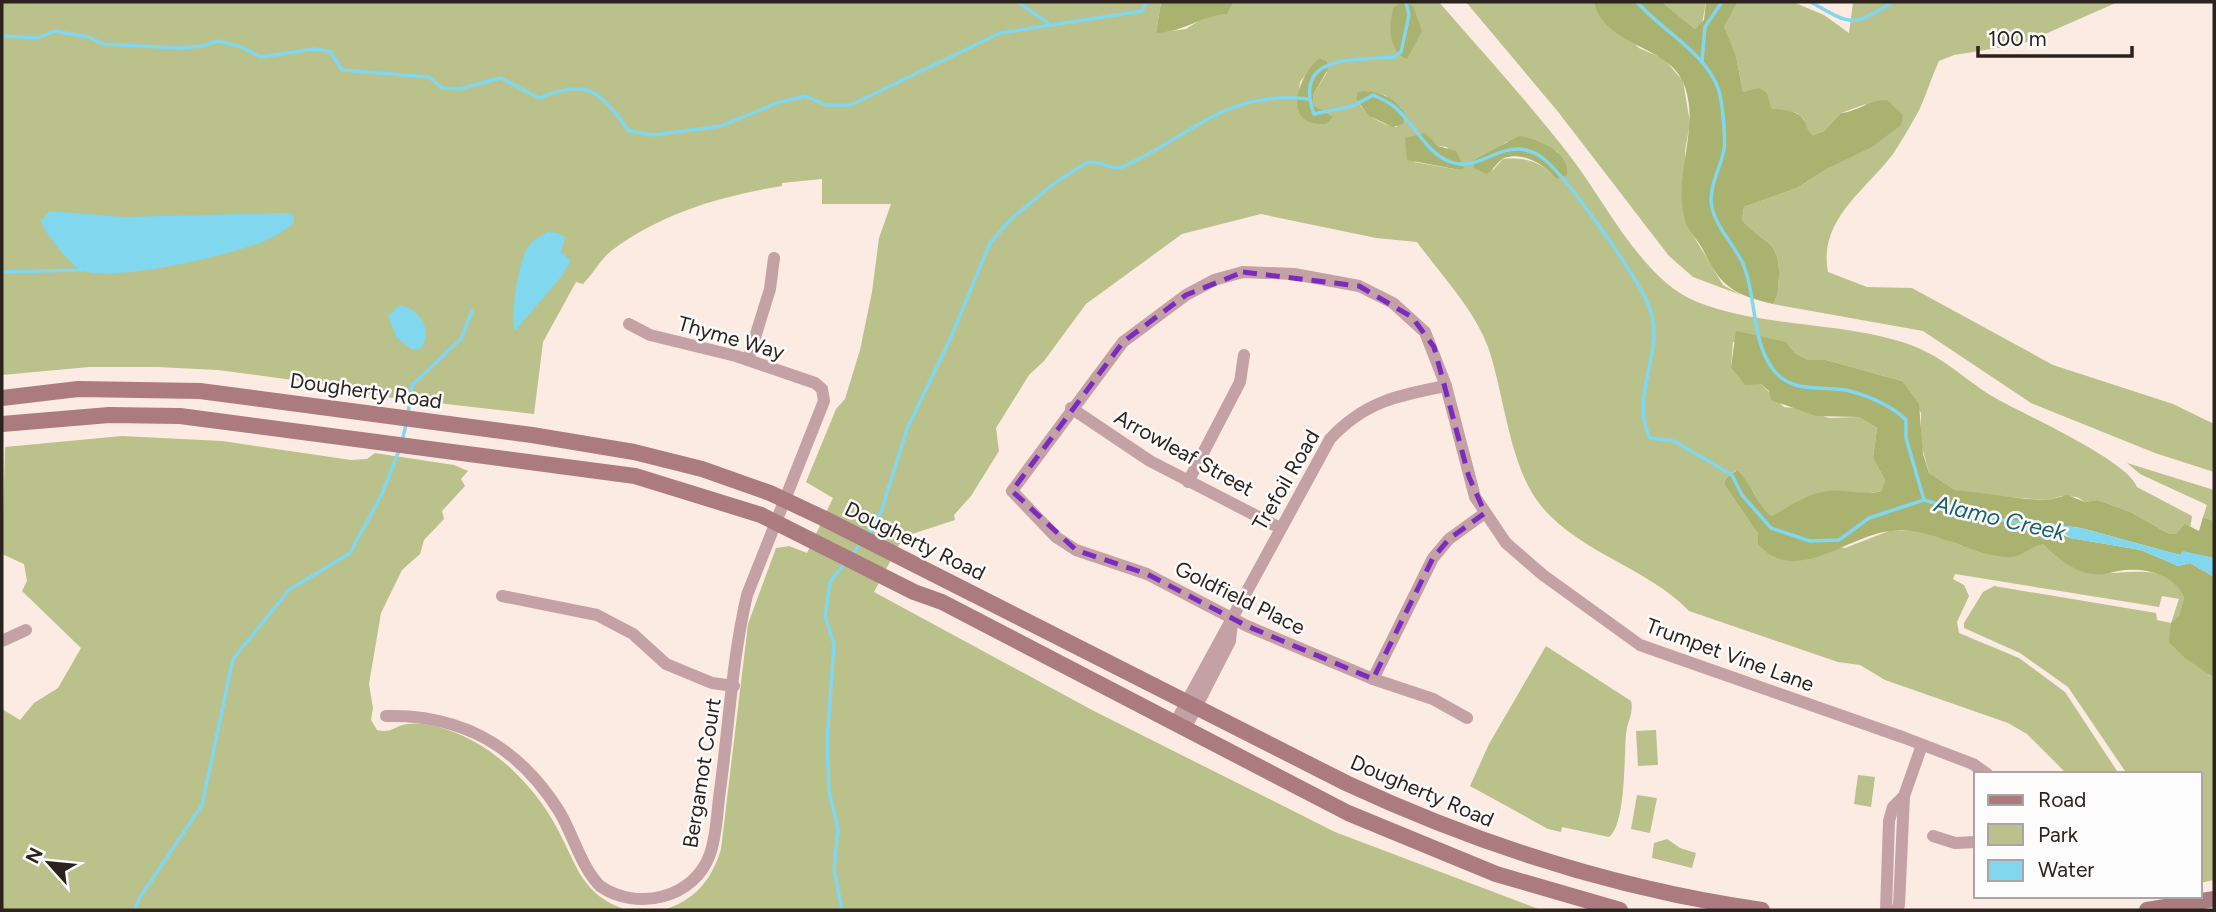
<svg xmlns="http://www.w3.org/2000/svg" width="2216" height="912" viewBox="0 0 2216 912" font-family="Figtree,sans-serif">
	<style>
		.green { fill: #bac18b; fill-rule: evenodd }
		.forest { fill: #a9b26e }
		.water { fill: #80d7ee }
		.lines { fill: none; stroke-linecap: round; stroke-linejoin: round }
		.stream { stroke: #80d7ee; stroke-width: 3.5 }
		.street { stroke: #c3a1a4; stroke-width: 12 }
		.secondary { stroke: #ac7b80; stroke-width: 16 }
		.marked { fill: none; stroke: #7b2cbf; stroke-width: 5; stroke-dasharray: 14 9; stroke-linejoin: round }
		.labels { text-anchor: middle; stroke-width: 5; stroke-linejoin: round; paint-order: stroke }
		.street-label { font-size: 21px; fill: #2c221e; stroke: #fcfcfc }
		.water-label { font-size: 23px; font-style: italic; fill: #196070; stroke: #fcfcfc }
	</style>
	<rect width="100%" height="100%" fill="#fcebe3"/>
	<g class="green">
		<path d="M 2,2 L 1161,2 L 1156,33 L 1186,29 L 1208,15 L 1227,14 L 1234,2 L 1439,2 C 1484,54 1531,105 1573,160 C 1606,204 1644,281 1697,302 C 1758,326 1831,322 1895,340 C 1939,352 1955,372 1990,395 C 2018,412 2127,459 2137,487 L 2192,516 L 2190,529 L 2188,525 L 2176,534 L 2169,534 L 2131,512 L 2097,500 L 2085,502 L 2077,497 L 2061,496 L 2048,500 L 1972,494 L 1955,490 L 1929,473 L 1921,444 L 1921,413 L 1902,381 L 1826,360 L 1808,360 L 1795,353 L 1786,342 L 1733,342 L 1731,367 L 1761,384 L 1784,407 L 1803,409 L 1829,418 L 1859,417 L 1877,428 L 1873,458 L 1885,480 L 1883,491 L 1855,495 L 1829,491 L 1772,516 C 1756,504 1752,482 1736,470 L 1726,478 L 1724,484 L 1758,534 L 1845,548 L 1889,531 L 1926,531 L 1962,546 L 2043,544 C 2054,556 2069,567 2084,571 C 2115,580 2170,555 2184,598 L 2179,617 L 2209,675 L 2214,678 L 2214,880 L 2200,883 L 2200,774 L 2127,774 L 2068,687 L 2020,653 L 1964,628 L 1964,623 L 1983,592 L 1994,586 L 2156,613 L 2157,620 L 2171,623 L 2179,599 L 2162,596 L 2159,607 L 1955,574 L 1953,579 L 1964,585 L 1969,596 L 1957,622 L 1959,633 L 2019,658 L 2065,692 L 2119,774 L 2067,774 L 2027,734 L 2008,723 L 1885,680 L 1860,665 L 1838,662 L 1689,611 C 1648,568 1582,554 1542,507 C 1509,468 1505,396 1488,347 C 1474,309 1441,275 1417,242 L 1376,238 L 1261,214 L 1182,234 L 1086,304 L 1044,361 L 1029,375 L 996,428 L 999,451 L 971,496 L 954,515 L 955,520 L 903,537 L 874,592 L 1092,710 L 1335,832 L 1541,910 L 663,910 C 694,901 712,880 721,849 L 748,624 L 776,548 L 789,546 L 807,553 L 833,498 L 806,482 L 836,409 L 845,399 L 860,350 L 872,292 L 879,238 L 891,204 L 822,204 L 822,179 L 782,183 L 782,186 C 721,196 661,213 611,251 C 600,260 593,274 583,284 L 576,282 L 543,342 L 534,414 L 367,395 L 352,388 L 218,370 L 157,367 L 89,367 L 2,375 ZM 1319,58 L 1327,72 L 1313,95 L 1314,106 L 1317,109 L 1297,105 L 1300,82 ZM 1365,91 L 1385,95 L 1402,109 L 1397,127 C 1378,124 1366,115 1356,99 ZM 1429,138 L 1438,146 L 1447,147 L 1460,170 L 1414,162 ZM 1537,141 L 1558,152 L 1556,179 C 1542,161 1525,157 1503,159 L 1493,170 L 1474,160 L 1497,150 L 1506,142 Z"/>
		<path d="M 1466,2 L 1594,2 L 1596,7 L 1639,48 L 1664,59 L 1683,81 L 1690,123 L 1685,151 L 1687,225 L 1723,285 L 1741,295 L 1693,277 L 1669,256 L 1559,113 Z"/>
		<path d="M 1662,2 L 1706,2 L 1702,24 L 1695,29 Z"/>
		<path d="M 1738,2 L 1793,2 L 1824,15 L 1849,33 L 1853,3 L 1844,2 L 2118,2 L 2022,44 L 1954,55 L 1939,61 C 1930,80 1924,104 1913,121 C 1907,132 1900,143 1893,154 C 1865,191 1818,220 1828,272 L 1867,287 L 1912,288 L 2053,365 L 2173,404 L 2214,424 L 2214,472 L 2155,453 L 2031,403 L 1923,331 L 1773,304 C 1779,295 1778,288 1779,277 C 1780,239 1763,244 1742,220 L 1744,207 L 1797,188 L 1830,167 L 1866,104 L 1841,113 L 1824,131 L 1813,135 L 1807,131 L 1804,119 L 1797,113 L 1771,108 L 1749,91 L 1743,92 L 1736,56 L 1725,35 L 1724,27 Z"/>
		<path d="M 122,436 L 222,441 L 351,460 L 367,459 L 375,453 L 454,465 L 468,471 L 461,479 L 465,486 L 442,511 L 444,519 L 424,540 L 420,554 L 402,570 L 381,613 L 369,684 L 373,708 L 371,720 L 377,730 C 391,734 394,726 407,724 C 428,721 455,731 473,741 C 507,759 539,794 557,828 C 578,867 581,894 626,910 L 2,910 L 2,709 L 20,720 L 34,703 L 58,688 L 81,648 L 22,591 L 27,581 L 24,564 L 2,554 L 5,447 Z"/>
		<path d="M 2127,463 L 2214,490 L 2214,521 L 2203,517 L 2207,505 L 2140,474 Z"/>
		<path d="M 1546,646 L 1631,701 C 1634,713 1627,722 1626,734 C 1624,755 1626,825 1609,837 L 1562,827 L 1561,832 L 1548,829 L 1470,786 L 1489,744 Z"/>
		<path d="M 1656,730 L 1658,765 L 1638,766 L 1636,731 Z"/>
		<path d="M 1858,775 L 1875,777 L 1871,807 L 1854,804 Z"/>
		<path d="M 1637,795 L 1657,798 L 1650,833 L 1631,829 Z"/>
		<path d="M 1667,839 L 1680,848 L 1696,853 L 1692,868 L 1652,858 L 1654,843 Z"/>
	</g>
	<g class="forest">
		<path d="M 1161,2 L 1234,2 L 1227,14 C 1199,16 1185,32 1156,33 Z"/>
		<path d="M 1403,2 L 1413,6 L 1422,31 L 1407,59 C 1388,52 1388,23 1394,7 Z"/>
		<path d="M 1594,2 L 1662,2 L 1695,29 L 1704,20 L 1706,2 L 1738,2 L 1724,27 L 1736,56 L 1743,92 L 1759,88 L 1767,93 L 1771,108 C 1781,110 1798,110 1804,120 C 1808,127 1805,129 1813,135 L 1824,131 L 1841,113 C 1857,112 1870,99 1887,100 L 1903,115 L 1901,125 L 1872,147 L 1830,167 L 1797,188 L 1744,207 L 1742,220 C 1763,244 1780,239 1779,277 C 1778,288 1779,295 1773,304 C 1732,294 1721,287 1702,248 C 1698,241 1691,233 1687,226 C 1669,179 1703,128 1683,82 C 1667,45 1604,46 1594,2 Z"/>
		<path d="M 1319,58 L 1327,62 L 1328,69 L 1313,95 L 1314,106 L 1333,117 L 1326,124 C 1281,126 1297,78 1319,58 Z"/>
		<path d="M 1365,91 C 1382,92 1396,99 1405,114 L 1403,124 L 1393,127 L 1369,116 L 1356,99 L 1358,92 Z"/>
		<path d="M 1425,133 L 1438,146 L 1456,151 L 1464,168 L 1460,170 L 1407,160 L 1405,138 Z"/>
		<path d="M 1519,136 C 1538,139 1571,152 1567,175 L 1556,179 C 1545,165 1523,151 1504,158 C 1498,161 1493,170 1487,174 L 1474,168 L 1474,160 Z"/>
		<path d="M 1736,331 L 1786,342 L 1795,353 L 1808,360 L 1826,360 L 1902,381 L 1919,404 L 1923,454 L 1929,473 L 1955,490 L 2027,499 L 2048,500 L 2067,495 L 2085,502 L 2097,500 L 2131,512 L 2169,534 L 2176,534 L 2185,524 L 2199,531 L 2203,517 L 2214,521 L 2214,558 L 2183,552 L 2180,555 L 2081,528 L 2034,522 L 2070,538 L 2141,550 L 2178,566 L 2190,563 L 2214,577 L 2214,678 L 2185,658 L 2169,642 L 2171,623 L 2179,616 L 2184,598 C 2176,575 2147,568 2125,570 C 2114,571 2104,576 2092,574 C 2075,572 2055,557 2043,544 C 2030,546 2023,557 2009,557 C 1967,555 1934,526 1891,531 C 1848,535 1795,587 1758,544 L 1758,534 L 1724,484 L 1726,478 L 1737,470 C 1752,483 1756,504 1772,516 C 1790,506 1807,494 1827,491 C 1846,489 1863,496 1882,491 L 1885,480 L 1873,458 L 1877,428 L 1859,417 L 1816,416 L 1771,400 L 1769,391 L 1761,384 L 1745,385 L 1731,367 Z"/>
	</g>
	<g class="water">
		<path d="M 50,211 L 123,217 L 289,213 L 294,216 L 294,223 C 286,229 277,236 267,240 C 236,254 110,284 81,270 C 70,264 43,232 41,220 Z"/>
		<path d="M 547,232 L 558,233 L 565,237 L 561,253 L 571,260 L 562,276 L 515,331 C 509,321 519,256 529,246 C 533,240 541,236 547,232 Z"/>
		<path d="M 400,305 C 419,309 435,331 420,349 L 411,349 L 396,337 L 388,315 Z"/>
		<path d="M 2034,522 L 2081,528 L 2180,555 L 2183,551 L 2214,558 L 2214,577 L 2190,563 L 2178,566 L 2141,550 L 2070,538 L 2064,533 L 2033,528 Z"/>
	</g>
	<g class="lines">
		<g class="stream">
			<path d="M 1018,2 L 1048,23"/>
			<path d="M 1406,2 L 1409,15 L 1401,52 L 1394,57 C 1355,61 1292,53 1314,114 L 1353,106 L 1373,95 C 1379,98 1387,101 1392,105 C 1413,120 1424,151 1448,161 C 1475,173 1495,147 1520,149 C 1528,150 1538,154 1544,159 C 1569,180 1642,282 1651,312 C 1664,354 1629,397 1650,438 L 1674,441 L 1732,475 L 1742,495 L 1771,528 L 1810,541 L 1839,540 L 1869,518 L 1924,500"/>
			<path d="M 1637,2 C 1662,31 1707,53 1719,91 C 1722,101 1726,139 1724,149 C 1721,168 1711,180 1711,200 C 1712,225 1735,244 1744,266 C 1757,300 1751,338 1772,368 C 1792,396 1823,384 1850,391 C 1871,397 1891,405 1906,420 L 1906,438 L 1924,500 L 1975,515 L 2036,526"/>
			<path d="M 1811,2 C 1853,26 1851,27 1893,2"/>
			<path d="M 1980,2 L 1993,2"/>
			<path d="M 2,36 L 38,38 L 54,31 L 89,37 L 103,44 L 179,48 L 203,46 L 218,41 L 241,47 L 261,57 L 313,49 L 330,51 L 342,70 L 429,77 L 442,88 L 459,89 L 501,78 L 539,98 C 590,78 599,91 629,131 L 654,135 L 721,126 L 777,103 L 805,96 L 826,105 L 851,105 L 1000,33 L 1142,11 L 1147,2"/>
			<path d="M 1702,61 L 1705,27 L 1722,2"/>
			<path d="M 2,272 L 81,270"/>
			<path d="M 408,414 L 412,385 L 461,339 L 472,311"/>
			<path d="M 402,441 L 406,425"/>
			<path d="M 868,534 L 881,512 L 907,429 L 951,337 L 990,243 L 1011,219 L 1056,182 L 1086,163 C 1098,159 1111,171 1122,167 C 1190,138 1225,89 1308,99"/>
			<path d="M 851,556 L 861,543"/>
			<path d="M 135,910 L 139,899 L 202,805 L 233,659 L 289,590 L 350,553 L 382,494 L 400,448"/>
			<path d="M 842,910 L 834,870 L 838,829 L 829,791 L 827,742 L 834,644 L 825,617 L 830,582 L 846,562"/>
		</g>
		<g class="street">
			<path d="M 748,360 L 770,289 L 774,258"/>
			<path d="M 1071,408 L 1150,461 L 1280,528"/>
			<path d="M 1188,482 L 1240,382 L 1244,355"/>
			<path d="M 502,596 L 597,615 L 633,634 L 666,664 L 712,683 L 734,686"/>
			<path d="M 2,641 L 26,630"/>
			<path d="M 1373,679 L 1433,558 L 1449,539 L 1485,513"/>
			<path d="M 386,716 C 462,714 518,746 559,811 C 573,834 581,867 600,886 C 637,912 695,898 710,854 C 717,834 717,811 720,790 C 729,726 732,659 747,595 L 824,401 L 822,389 L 815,383 L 736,356 L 650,335 L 629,324"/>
			<path d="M 1467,718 L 1433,699 L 1373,679 L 1247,626 L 1147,574 L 1076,550 L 1056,537 L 1012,491 L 1123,342 L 1186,295 L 1214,280 L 1243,272 L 1294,274 L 1359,286 L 1393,303 L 1425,332 L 1446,386 L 1475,497 L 1506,543 L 1543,575 L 1640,645 L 1905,738 L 1973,764 L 1987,774"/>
			<path d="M 1175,723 L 1330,439 C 1364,402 1398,395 1446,386"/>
			<path d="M 1185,729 L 1230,641 L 1232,623"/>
			<path d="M 1933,836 L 1955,843 L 1976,842"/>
			<path d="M 1886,910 L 1889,821 L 1893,807 L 1904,796 L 1922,745"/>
			<path d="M 1896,910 L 1899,905 L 1904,796"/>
		</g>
		<g class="secondary">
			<path d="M 2,398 L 78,389 L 200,391 L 532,435 L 634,452 L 702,469 L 770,493 L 823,518 L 1346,783 C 1479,845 1616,889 1762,910"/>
			<path d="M 2,424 L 109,415 L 180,416 L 635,476 L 761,515 L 914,592 L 942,602 L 1348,813 L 1496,874 L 1620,910"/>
			<path d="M 2147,910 L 2214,899"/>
		</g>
	</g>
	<path class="marked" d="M 1243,272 L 1359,286 L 1412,317 L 1434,347 L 1469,477 L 1485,513 L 1449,539 L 1433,558 L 1373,679 L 1247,626 L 1147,574 L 1076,550 L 1012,491 L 1123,342 L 1186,295 Z"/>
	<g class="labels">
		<g class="street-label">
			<text transform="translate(731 338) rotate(16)" y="7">Thyme Way</text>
			<text transform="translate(366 391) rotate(8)" y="7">Dougherty Road</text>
			<text transform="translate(1184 453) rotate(29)" y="7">Arrowleaf Street</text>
			<text transform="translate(1286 480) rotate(-60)" y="7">Trefoil Road</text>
			<text transform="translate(915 541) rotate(26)" y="7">Dougherty Road</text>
			<text transform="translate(1240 598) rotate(26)" y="7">Goldfield Place</text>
			<text transform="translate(1730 655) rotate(20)" y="7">Trumpet Vine Lane</text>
			<text transform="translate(702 773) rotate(-81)" y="7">Bergamot Court</text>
			<text transform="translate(1422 791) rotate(23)" y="7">Dougherty Road</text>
		</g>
		<g class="water-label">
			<text transform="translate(2000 518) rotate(13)" y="8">Alamo Creek</text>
		</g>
	</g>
	<rect width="2216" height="912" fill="none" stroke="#2c221e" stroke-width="7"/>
	<rect x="1974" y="772" width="228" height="126" fill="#fcfcfc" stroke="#a9a5a3" stroke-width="2"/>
	<rect x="1988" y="795" width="35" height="10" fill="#ac7b80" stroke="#a9a5a3" stroke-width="2"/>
	<text x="2038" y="807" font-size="21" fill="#2c221e">Road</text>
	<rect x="1988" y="824" width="35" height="21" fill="#bac18b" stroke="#a9a5a3" stroke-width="2"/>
	<text x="2038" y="842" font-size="21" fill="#2c221e">Park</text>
	<rect x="1988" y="860" width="35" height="21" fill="#80d7ee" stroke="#a9a5a3" stroke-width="2"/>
	<text x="2038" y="877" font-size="21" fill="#2c221e">Water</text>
	<g transform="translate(49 863) rotate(297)" stroke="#fcfcfc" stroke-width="5" paint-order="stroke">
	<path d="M0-5L12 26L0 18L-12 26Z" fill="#2c221e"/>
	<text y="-10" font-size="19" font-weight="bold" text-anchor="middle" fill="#2c221e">N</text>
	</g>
	<path d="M1978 46v10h154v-10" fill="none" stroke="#2c221e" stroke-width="3.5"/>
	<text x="1988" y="46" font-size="21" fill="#2c221e" stroke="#fcfcfc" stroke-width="5" paint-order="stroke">100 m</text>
</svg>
